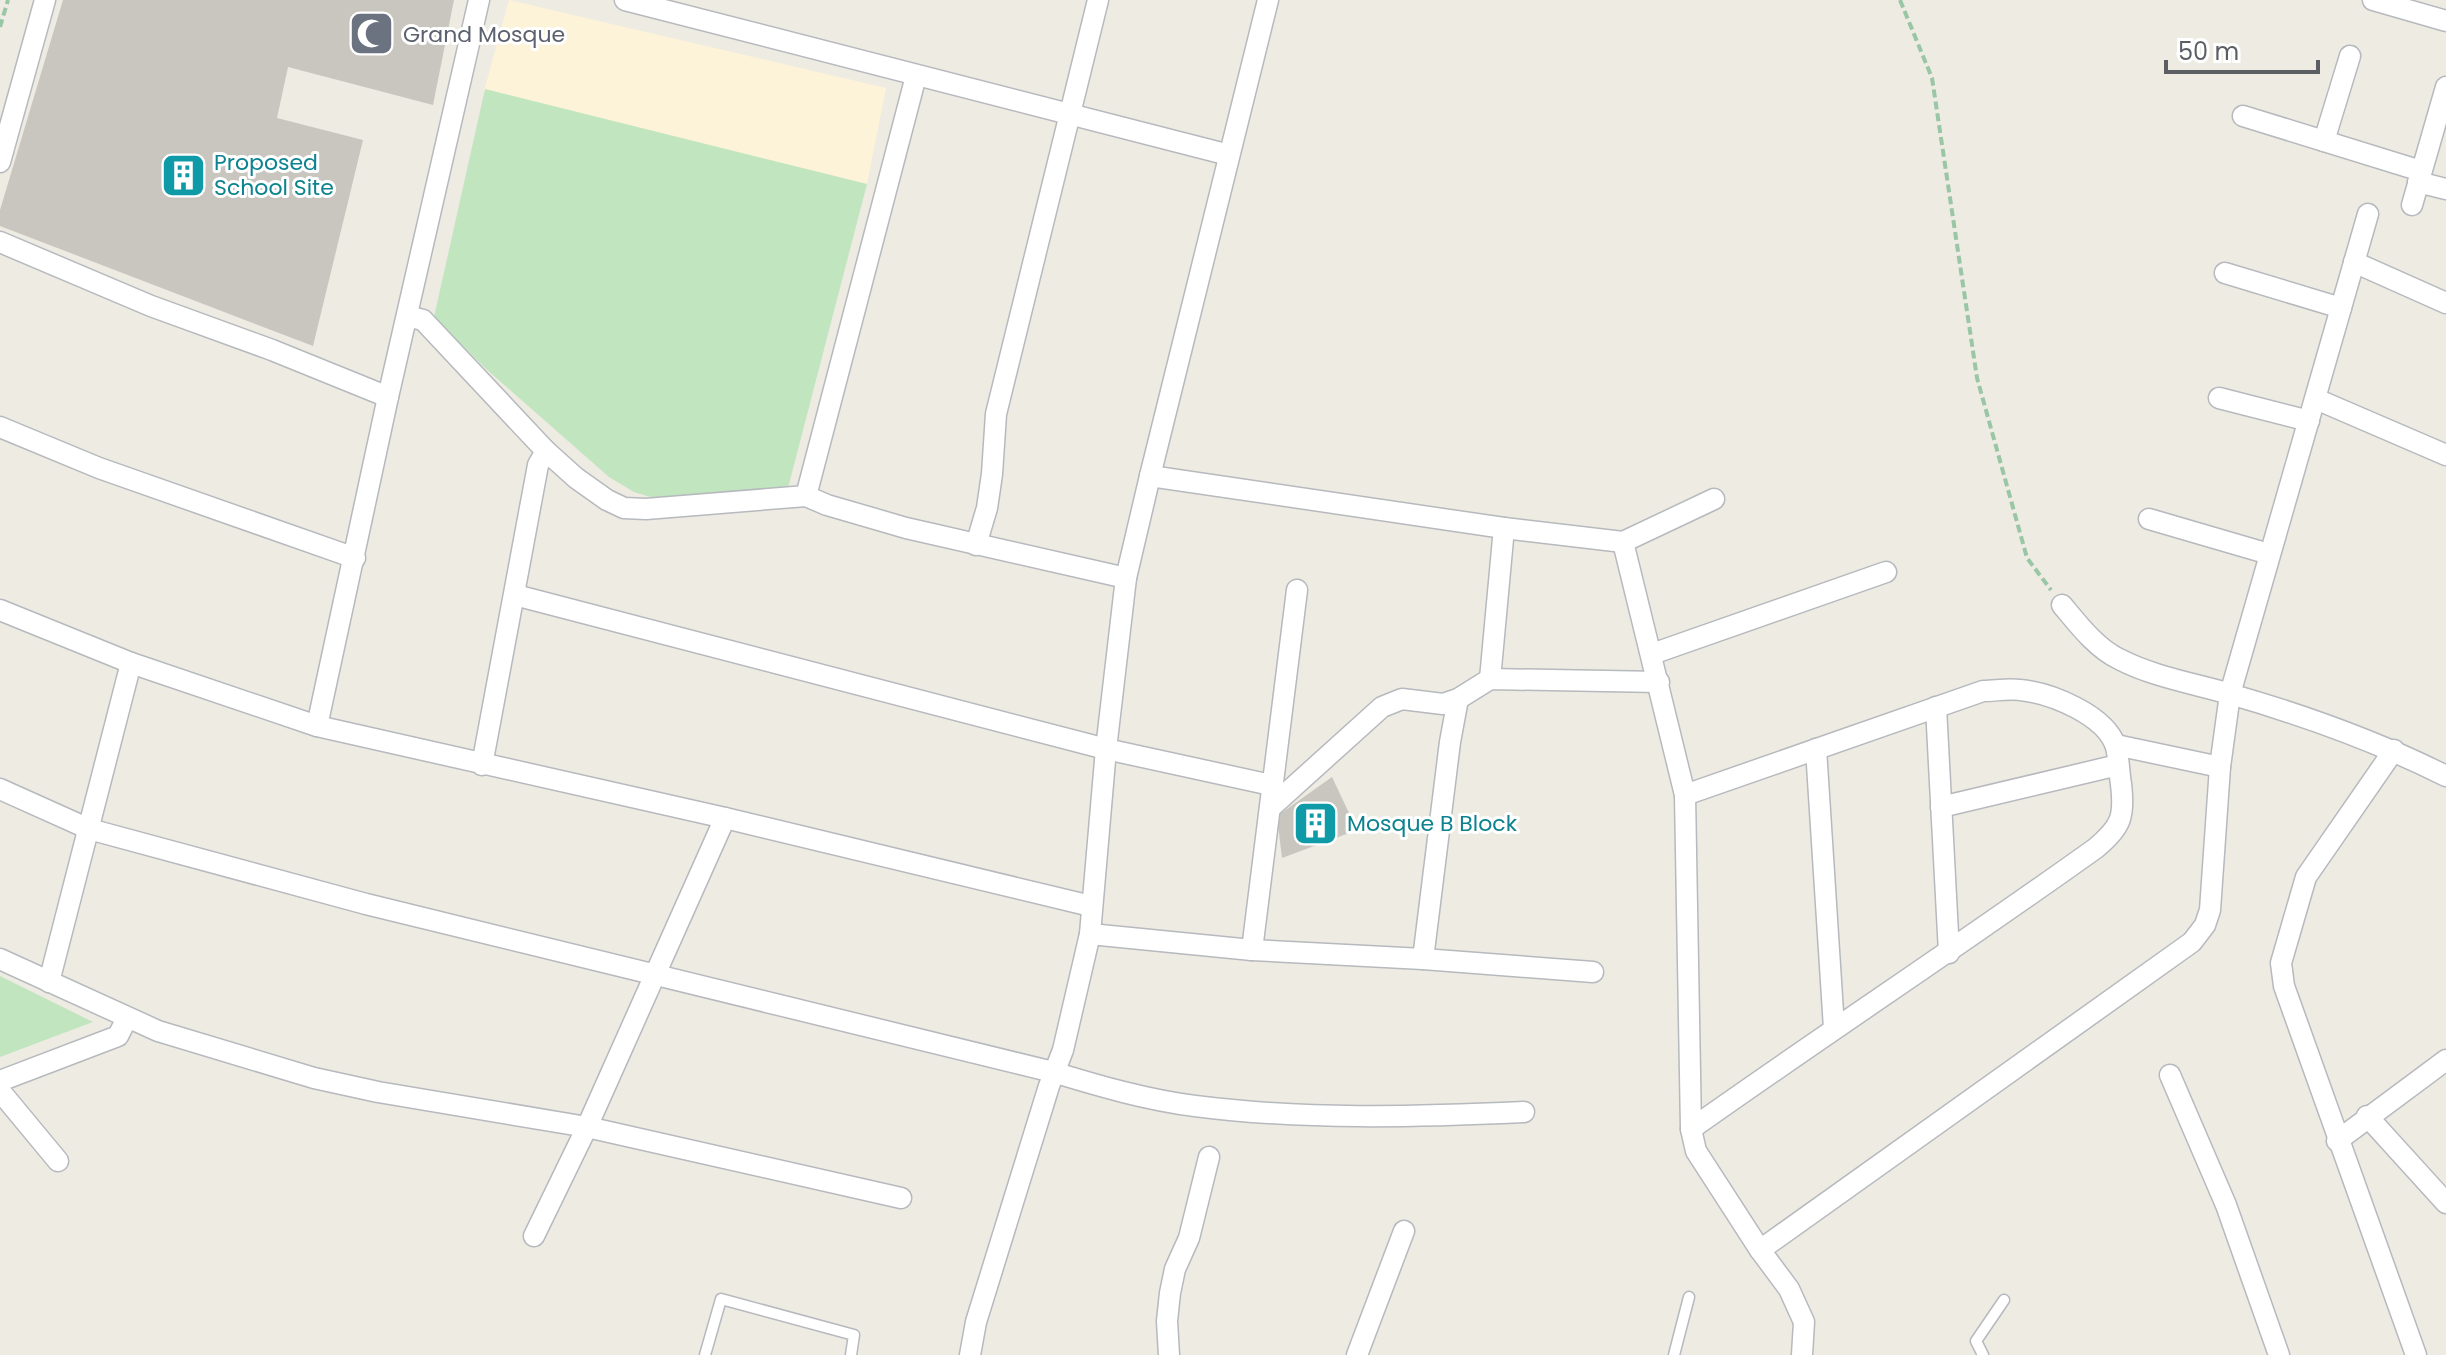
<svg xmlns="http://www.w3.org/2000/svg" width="2446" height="1355" viewBox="0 0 2446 1355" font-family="Poppins,sans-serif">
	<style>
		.commercial { fill: #fdf3d8 }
		.green { fill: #c1e5bf }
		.building { fill: #c9c6c0 }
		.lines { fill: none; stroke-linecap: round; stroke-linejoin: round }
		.lane-casing { stroke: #b6b9bd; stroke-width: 13 }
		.street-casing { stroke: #b6b9bd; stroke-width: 23 }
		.path { stroke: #99c6a4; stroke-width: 4; stroke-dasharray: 8 4; stroke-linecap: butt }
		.lane { stroke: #fff; stroke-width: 10 }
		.street { stroke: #fff; stroke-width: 20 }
		.labels { text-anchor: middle; stroke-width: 6; stroke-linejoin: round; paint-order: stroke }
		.worship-label { font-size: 22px; fill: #5b616d; stroke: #fff; text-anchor: start }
		.culture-label { font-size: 22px; fill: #0d838f; stroke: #fff; text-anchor: start }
	</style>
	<rect width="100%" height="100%" fill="#eeebe3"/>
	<path class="commercial" d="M 509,0 L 886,88 L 867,184 L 484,91 Z"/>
	<g class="green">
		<path d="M 485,89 L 867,184 L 788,488 L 660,500 L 634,492 L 609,477 L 485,368 L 434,317 Z"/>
		<path d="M 0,976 L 93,1022 L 0,1057 Z"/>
	</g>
	<g class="building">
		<path d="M 63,0 L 454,0 L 433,105 L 288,67 L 277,118 L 363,140 L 313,346 L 0,226 L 0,210 Z"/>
		<path d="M 1332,777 L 1357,830 L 1282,858 L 1277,816 Z"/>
	</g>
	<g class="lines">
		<defs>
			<g id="lane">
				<path d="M 705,1355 L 721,1299 L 854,1335 L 851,1355"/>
				<path d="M 1674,1355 L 1689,1297"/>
				<path d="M 1983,1355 L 1976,1341 L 2004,1300"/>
			</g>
			<g id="street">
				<path d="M 625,0 L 1229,155"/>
				<path d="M 2373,0 L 2446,21"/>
				<path d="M 2243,116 L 2421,171"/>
				<path d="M 2324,141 L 2350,56"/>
				<path d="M 0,162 L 45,0"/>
				<path d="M 2418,182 L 2446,189"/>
				<path d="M 2412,205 L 2446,87"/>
				<path d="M 0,242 L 151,306 L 272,350 L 388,397"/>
				<path d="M 2354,262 L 2446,303"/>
				<path d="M 2225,273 L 2341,308"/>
				<path d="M 407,316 L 423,320 L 546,451 L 576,478 L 607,500 L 624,508 L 646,509 L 806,496 L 827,505 L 906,528 L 1126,578"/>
				<path d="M 2219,398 L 2309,421"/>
				<path d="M 2316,399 L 2446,455"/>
				<path d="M 0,427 L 99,468 L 355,558"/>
				<path d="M 1150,476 L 1504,528 L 1490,679"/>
				<path d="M 806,496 L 916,76"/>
				<path d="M 2149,519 L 2269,554"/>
				<path d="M 1504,528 L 1623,542 L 1714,499"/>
				<path d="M 1623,542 L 1685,795 L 1691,1129 L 1696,1151 L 1760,1250 L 1789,1289 L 1804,1322 L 1802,1355"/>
				<path d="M 976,545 L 987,508 L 992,474 L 996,414 L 1098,0"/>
				<path d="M 515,595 L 1106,749 L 1271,785"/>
				<path d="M 2062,605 C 2078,624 2096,648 2119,659 C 2154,677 2192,683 2230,694 C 2303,715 2378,742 2446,776"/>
				<path d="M 0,610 L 131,663 L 317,726 L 725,818 L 1091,906"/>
				<path d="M 1652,654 L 1886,572"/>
				<path d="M 1936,707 L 1949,953"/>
				<path d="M 317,726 L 388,397 L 479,0"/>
				<path d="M 2116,745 L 2220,767"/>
				<path d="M 1816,749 L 1834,1028"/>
				<path d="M 2394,750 L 2306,877 L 2281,963 L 2284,986 L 2416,1355"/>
				<path d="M 482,765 L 538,465 L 546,451"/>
				<path d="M 0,789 L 89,829 L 366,904 L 1053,1072 C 1099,1086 1147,1100 1195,1106 C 1304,1120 1415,1117 1524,1112"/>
				<path d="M 1685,795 L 1983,691 C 1995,691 2008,688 2020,690 C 2051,693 2106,715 2116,747 C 2119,759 2119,772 2121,784 C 2125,817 2121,827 2096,848 C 1962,944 1825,1034 1691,1129"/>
				<path d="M 1941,807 L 2118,765"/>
				<path d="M 1270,808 L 1382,707 L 1402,699 L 1443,704 L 1458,699 L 1490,679 L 1659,682"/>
				<path d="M 1090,934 L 1252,950 L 1423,959 L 1450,742 L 1458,699"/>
				<path d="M 1252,950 L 1297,590"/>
				<path d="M 0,959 L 158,1031 L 314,1078 L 378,1092 L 587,1127 L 901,1198"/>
				<path d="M 1423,959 L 1593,972"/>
				<path d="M 49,982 L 131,663"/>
				<path d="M 2170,1075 L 2226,1205 L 2279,1355"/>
				<path d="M 0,1081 L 118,1036 L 127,1018"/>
				<path d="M 0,1091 L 58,1161"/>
				<path d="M 2367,1116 L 2446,1203"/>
				<path d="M 2337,1141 L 2446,1060"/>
				<path d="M 534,1236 L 587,1127 L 725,818"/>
				<path d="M 1760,1250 L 2192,942 L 2205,925 L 2210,910 L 2220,767 L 2230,694 L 2368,214"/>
				<path d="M 970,1355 L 976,1322 L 1049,1086 L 1063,1050 L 1090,934 L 1106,749 L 1126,578 L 1150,476 L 1268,0"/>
				<path d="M 1169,1355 L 1167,1321 L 1170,1293 L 1175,1269 L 1189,1238 L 1209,1157"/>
				<path d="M 1357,1355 L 1404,1231"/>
			</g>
		</defs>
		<use href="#lane" class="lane-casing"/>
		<use href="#street" class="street-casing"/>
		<g class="path">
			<path d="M 1900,0 L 1932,78 L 1977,378 L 2027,558 L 2051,590"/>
			<path d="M 0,27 L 8,0"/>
		</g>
		<use href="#lane" class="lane"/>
		<use href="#street" class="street"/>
	</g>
	<defs>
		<symbol id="mosque-square" viewBox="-11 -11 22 22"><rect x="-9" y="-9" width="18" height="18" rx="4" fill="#6b7280" stroke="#fff"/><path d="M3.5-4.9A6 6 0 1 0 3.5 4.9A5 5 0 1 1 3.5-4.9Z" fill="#fff"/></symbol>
		<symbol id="building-square" viewBox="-11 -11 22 22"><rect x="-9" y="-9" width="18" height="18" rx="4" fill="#0f9aa8" stroke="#fff"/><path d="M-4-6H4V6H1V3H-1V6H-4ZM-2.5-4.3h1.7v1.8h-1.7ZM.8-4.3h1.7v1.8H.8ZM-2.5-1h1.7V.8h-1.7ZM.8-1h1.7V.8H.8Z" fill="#fff"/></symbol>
	</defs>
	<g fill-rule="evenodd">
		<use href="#mosque-square" x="346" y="8" width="51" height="51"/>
		<use href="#building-square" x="158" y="150" width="51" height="51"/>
		<use href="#building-square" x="1290" y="798" width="51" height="51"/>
	</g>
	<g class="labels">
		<g class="worship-label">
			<text x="403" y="42">Grand Mosque</text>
		</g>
		<g class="culture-label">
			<text x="214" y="170">Proposed<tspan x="214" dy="25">School Site</tspan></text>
			<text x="1347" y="831">Mosque B Block</text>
		</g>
	</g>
	<path d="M2166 60v12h152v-12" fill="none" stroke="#5b5f64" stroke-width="4"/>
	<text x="2178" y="60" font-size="24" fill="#5b5f64" stroke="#ffffff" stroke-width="6" paint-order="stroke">50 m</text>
</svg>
